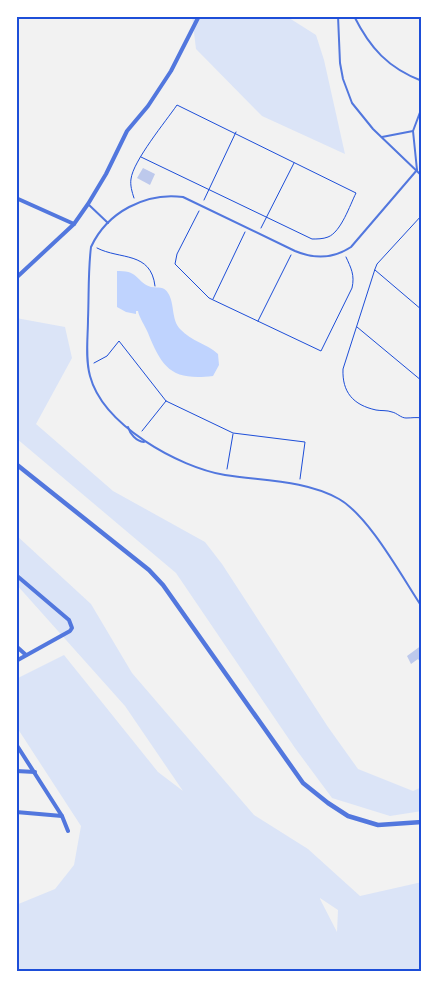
<svg xmlns="http://www.w3.org/2000/svg" width="438" height="988" viewBox="0 0 438 988" font-family="Figtree,sans-serif">
	<style>
		.green { fill: #dbe4f7; fill-rule: evenodd }
		.water { fill: #bfd3fe }
		.building { fill: #bdc9ec }
		.lines { fill: none; stroke-linecap: round; stroke-linejoin: round }
		.path { stroke: #1d4ed8; stroke-width: 1 }
		.service { stroke: #5277de; stroke-width: 2 }
		.minor { stroke: #5277de; stroke-width: 4 }
		.tertiary { stroke: #5277de; stroke-width: 4.5 }
		.neatline { fill: none; stroke: #1d4ed8; stroke-width: 2 }
	</style>
	<rect width="100%" height="100%" fill="#f2f2f2"/>
	<g class="green">
		<path d="M 192,16 L 286,16 L 316,35 L 324,60 L 345,154 L 262,116 L 196,49 Z"/>
		<path d="M 16,318 L 65,327 L 72,358 L 36,424 L 113,491 L 205,542 L 222,564 L 328,727 L 358,769 L 413,791 L 422,787 L 422,811 L 390,816 L 332,798 L 295,748 L 176,573 L 16,438 Z"/>
		<path d="M 16,535 L 91,604 L 132,673 L 254,815 L 308,849 L 360,896 L 422,882 L 422,972 L 16,972 L 16,905 L 55,889 L 74,865 L 81,826 L 16,726 L 16,679 L 64,655 L 158,772 L 183,791 L 125,706 L 16,584 ZM 320,898 L 338,910 L 337,932 L 320,899 Z"/>
	</g>
	<path class="water" d="M 117,271 C 139,270 136,282 151,287 C 158,288 164,286 168,293 C 175,304 171,319 180,329 C 192,342 206,343 218,354 L 219,365 L 213,376 C 172,381 162,368 148,333 C 145,326 139,317 138,311 L 136,311 L 136,314 L 126,312 L 117,307 Z"/>
	<g class="building">
		<path d="M 143,168 L 155,174 L 150,185 L 137,178 Z"/>
		<path d="M 422,645 L 422,664 L 418,659 L 411,664 L 407,656 Z"/>
	</g>
	<g class="lines">
		<g class="path">
			<path d="M 134,198 C 132,192 130,185 131,179 C 133,161 166,121 177,105 L 356,193 C 350,205 341,232 328,237 C 323,239 317,239 312,239 L 141,157"/>
			<path d="M 204,200 L 236,132"/>
			<path d="M 199,211 L 177,254 L 175,264 L 209,298 L 321,351 L 352,288 C 355,275 351,268 346,257"/>
			<path d="M 422,215 L 377,264 L 375,269 L 343,369 C 342,392 353,405 376,410 C 381,411 387,410 392,412 C 397,413 401,418 406,418 C 412,418 416,417 422,418"/>
			<path d="M 261,228 L 294,163"/>
			<path d="M 97,248 C 120,260 151,251 155,286"/>
			<path d="M 375,270 L 422,310"/>
			<path d="M 213,299 L 245,232"/>
			<path d="M 258,321 L 291,255"/>
			<path d="M 357,327 L 422,381"/>
			<path d="M 94,363 L 107,356 L 119,341 L 166,401 L 233,433 L 305,442 L 300,479"/>
			<path d="M 142,431 L 166,401"/>
			<path d="M 227,469 L 233,434"/>
		</g>
		<g class="service">
			<path d="M 338,16 L 340,63 L 343,79 L 352,103 L 373,129 L 422,176"/>
			<path d="M 354,16 C 370,48 388,68 422,81"/>
			<path d="M 382,137 L 413,131"/>
			<path d="M 417,170 L 351,247 C 333,259 314,259 295,251 L 183,197 C 146,192 107,212 91,247 C 88,271 89,295 88,319 C 88,337 85,358 90,376 C 103,425 178,467 225,475 C 263,481 305,480 339,499 C 369,516 402,577 422,607"/>
			<path d="M 417,170 L 413,131 L 422,107"/>
			<path d="M 88,204 L 108,223"/>
			<path d="M 128,427 C 130,434 136,441 144,442"/>
		</g>
		<g class="minor">
			<path d="M 16,198 L 74,224"/>
			<path d="M 16,278 L 74,224 L 88,204 L 106,174 L 127,131 L 148,106 L 171,71 L 199,16"/>
			<path d="M 16,575 L 69,620 L 72,628 L 70,631 L 16,661"/>
			<path d="M 16,646 L 26,655"/>
			<path d="M 16,744 L 62,816 L 68,831"/>
			<path d="M 16,771 L 35,772"/>
			<path d="M 16,812 L 62,816"/>
		</g>
		<path class="tertiary" d="M 16,464 L 149,570 L 163,585 L 303,783 L 328,803 L 348,816 L 378,825 L 422,822"/>
	</g>
	<rect width="438" height="988" fill="none" stroke="#ffffff" stroke-width="35"/>
	<rect x="18" y="18" width="402" height="952" class="neatline"/>
</svg>
